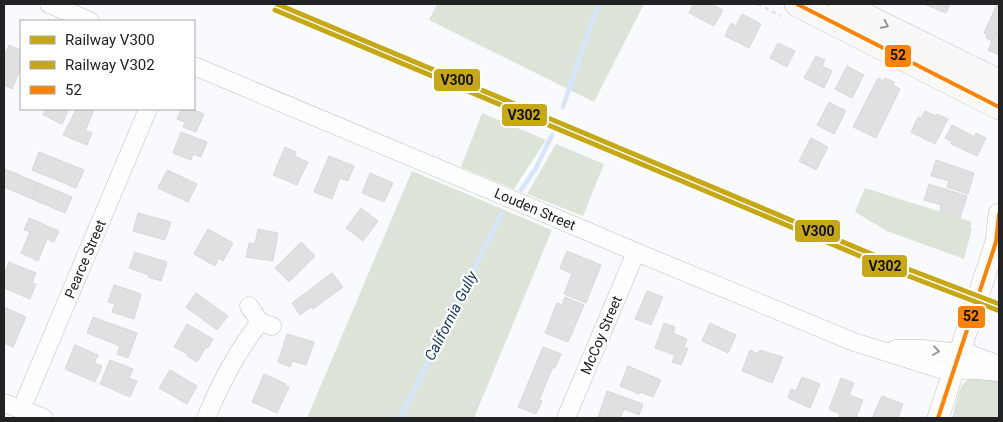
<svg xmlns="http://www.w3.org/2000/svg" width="1003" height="422" viewBox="0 0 1003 422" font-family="Roboto,sans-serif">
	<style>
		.green { fill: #dbe4d7 }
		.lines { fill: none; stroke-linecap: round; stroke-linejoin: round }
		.stream { stroke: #d4e5fd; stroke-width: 4.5 }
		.building { fill: #e0e0e0; stroke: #d8d8d9 }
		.minor-casing { stroke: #bfc0c2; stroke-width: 19 }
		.tertiary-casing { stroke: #bfc0c2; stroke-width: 22 }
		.secondary-casing { stroke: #bfc0c2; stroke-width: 26 }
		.path { stroke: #e0e0e2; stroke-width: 2.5; stroke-dasharray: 4 4; stroke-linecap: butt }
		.minor { stroke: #fefeff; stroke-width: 18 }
		.tertiary { stroke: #fefeff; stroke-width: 21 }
		.secondary { stroke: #faf7f7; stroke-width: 25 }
		.bus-1-casing { stroke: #fff; stroke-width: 8 }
		.bus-1 { stroke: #ff8200; stroke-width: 4 }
		.rail-1-casing { stroke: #fff; stroke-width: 9 }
		.rail-2-casing { stroke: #fff; stroke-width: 9 }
		.rail-1 { stroke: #c6a816; stroke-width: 5 }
		.rail-2 { stroke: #c6a816; stroke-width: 5 }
		.oneway { stroke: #989798 }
		.oneway2 { stroke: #9b9b9c }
		.labels { text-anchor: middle; stroke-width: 4.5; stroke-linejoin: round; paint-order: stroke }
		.street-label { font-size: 14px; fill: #212224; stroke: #fff }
		.water-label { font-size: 15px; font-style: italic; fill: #193a63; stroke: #fff }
		.line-badge { stroke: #fff; stroke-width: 2 }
		.pale-badge-label { font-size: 14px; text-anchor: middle; font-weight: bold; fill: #111 }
	</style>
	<rect width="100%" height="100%" fill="#f8fafd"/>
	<g class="green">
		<path d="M 437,4 L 644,4 L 594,102 L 429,20 Z"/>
		<path d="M 482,113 L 546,140 L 514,189 L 461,167 Z"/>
		<path d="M 556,144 L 604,164 L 583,216 L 527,194 Z"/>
		<path d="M 412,171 L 552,230 L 474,418 L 307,418 Z"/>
		<path d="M 865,188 L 972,222 L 970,227 L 972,228 L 964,259 L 887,231 L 855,212 Z"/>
		<path d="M 982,378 L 999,381 L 999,418 L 952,418 C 955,409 958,388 965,382 C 969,378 976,378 982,378 Z"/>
	</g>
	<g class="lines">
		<g class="stream">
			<path d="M 563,107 L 586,39 L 599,4"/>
			<path d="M 521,190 L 536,168 L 552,135"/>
			<path d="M 400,418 L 502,213"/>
		</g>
	</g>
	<g class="building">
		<path d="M 693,4 L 714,4 L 713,5 L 723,10 L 714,26 L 689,13 Z"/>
		<path d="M 924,4 L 950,4 L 946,13 Z"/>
		<path d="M 997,4 L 999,4 L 999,26 L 992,41 L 986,38 L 987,34 L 984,33 Z"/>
		<path d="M 742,14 L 761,24 L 749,48 L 725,36 L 731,23 L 736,26 Z"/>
		<path d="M 999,26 L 999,55 L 988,50 Z"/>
		<path d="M 778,43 L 795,51 L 787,67 L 770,58 Z"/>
		<path d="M 9,45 L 21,50 L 21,68 L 12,89 L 4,85 L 4,56 Z"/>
		<path d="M 816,56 L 825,60 L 822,66 L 832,71 L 824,88 L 804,78 Z"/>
		<path d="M 847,66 L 864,75 L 852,98 L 835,89 Z"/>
		<path d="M 878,78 L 884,81 L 885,78 L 894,82 L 893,85 L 900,89 L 876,138 L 853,127 Z"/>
		<path d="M 829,102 L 846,111 L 834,134 L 817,125 Z"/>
		<path d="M 46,109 L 69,109 L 62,124 L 43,115 Z"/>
		<path d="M 76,109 L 94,110 L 86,129 L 70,122 Z"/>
		<path d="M 181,109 L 191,109 L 204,114 L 196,132 L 183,127 L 185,122 L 177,119 Z"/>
		<path d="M 925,111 L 936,116 L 937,114 L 948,119 L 935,144 L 911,132 L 918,117 L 921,118 Z"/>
		<path d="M 69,123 L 92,133 L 87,145 L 63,135 Z"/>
		<path d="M 952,125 L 975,137 L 976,133 L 986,138 L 977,156 L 951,144 L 952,142 L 945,138 Z"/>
		<path d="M 181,132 L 207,142 L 201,157 L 193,154 L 191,160 L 173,153 Z"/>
		<path d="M 811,138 L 828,147 L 816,170 L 799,161 Z"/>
		<path d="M 285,147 L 296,152 L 294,156 L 308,162 L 297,185 L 273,175 Z"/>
		<path d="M 39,152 L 84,170 L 76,188 L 32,170 Z"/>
		<path d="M 329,156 L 354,166 L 348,181 L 340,178 L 332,199 L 314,192 Z"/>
		<path d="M 936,160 L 974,173 L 968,194 L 947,187 L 949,181 L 931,176 Z"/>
		<path d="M 5,169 L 38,183 L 32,199 L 4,187 Z"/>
		<path d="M 167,170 L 197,184 L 188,202 L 158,188 Z"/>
		<path d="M 370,173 L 393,183 L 384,202 L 362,193 Z"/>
		<path d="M 38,183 L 72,197 L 65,213 L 32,199 Z"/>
		<path d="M 929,184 L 967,196 L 960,218 L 940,211 L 941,205 L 924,200 Z"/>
		<path d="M 361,208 L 378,221 L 363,241 L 346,228 Z"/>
		<path d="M 138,213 L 171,222 L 165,240 L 133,231 Z"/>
		<path d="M 29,218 L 59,231 L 54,242 L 47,239 L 38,261 L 21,253 L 30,232 L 24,230 Z"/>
		<path d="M 208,229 L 233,243 L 223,261 L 219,258 L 215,266 L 194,254 Z"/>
		<path d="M 258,229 L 278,233 L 273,261 L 246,257 L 249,243 L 255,244 Z"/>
		<path d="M 301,242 L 315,256 L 289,282 L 275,268 Z"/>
		<path d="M 567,251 L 601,265 L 586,303 L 564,294 L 572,274 L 560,268 Z"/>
		<path d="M 135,252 L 167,262 L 161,281 L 148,277 L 149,275 L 129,268 Z"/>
		<path d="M 9,262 L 36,273 L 32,283 L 36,284 L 30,299 L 4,288 L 4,275 Z"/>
		<path d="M 332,273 L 343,287 L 313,309 L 311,307 L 300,315 L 292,303 Z"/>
		<path d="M 114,285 L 141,294 L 134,319 L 112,312 L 115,304 L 108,302 Z"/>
		<path d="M 647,291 L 663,297 L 651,325 L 635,319 Z"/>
		<path d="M 196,293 L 228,316 L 217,330 L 186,307 Z"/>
		<path d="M 565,297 L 584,305 L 568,342 L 545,333 L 557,303 L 562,305 Z"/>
		<path d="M 4,307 L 26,317 L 13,347 L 4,343 Z"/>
		<path d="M 93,317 L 137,333 L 128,358 L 117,354 L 120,346 L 87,333 Z"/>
		<path d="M 664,323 L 675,327 L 673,333 L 687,339 L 684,347 L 688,348 L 681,365 L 672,362 L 675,355 L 655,348 Z"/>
		<path d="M 710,323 L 736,335 L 728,353 L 702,341 Z"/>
		<path d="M 187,324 L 213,339 L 208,348 L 206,347 L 197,362 L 187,356 L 187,354 L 174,347 Z"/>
		<path d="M 287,334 L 314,342 L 306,365 L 292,361 L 290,367 L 278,362 Z"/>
		<path d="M 75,345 L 98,355 L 94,363 L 102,366 L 95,382 L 65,369 Z"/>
		<path d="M 543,347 L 561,354 L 555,368 L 553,367 L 539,400 L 542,401 L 536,414 L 518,407 Z"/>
		<path d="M 750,350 L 758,354 L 760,350 L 783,357 L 772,383 L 742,371 Z"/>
		<path d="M 110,360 L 133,369 L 129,378 L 137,381 L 130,397 L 100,384 Z"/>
		<path d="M 628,366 L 661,380 L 653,397 L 640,392 L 639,394 L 620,386 Z"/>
		<path d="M 170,370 L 197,386 L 187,404 L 159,388 Z"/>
		<path d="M 264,374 L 286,384 L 285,385 L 289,387 L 277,413 L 252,402 Z"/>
		<path d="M 802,377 L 820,384 L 810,408 L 788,398 L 791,389 L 796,391 Z"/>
		<path d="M 841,378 L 854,383 L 849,395 L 863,400 L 856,418 L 839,418 L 840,414 L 829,409 Z"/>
		<path d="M 607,391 L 643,404 L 639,415 L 624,409 L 620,418 L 601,418 L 598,417 Z"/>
		<path d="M 882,396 L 903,404 L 898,418 L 872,418 Z"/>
	</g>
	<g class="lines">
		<defs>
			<g id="minor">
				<path d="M 49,4 L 90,21"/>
				<path d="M 194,66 L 523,204 L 636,252 L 854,342 L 940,369 L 949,370 L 977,370 L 999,372"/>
				<path d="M 249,306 L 260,322 L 272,326"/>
				<path d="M 895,349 L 923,349 L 970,354 L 999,365"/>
				<path d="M 4,403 L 44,418"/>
				<path d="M 21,410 L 148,109"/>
				<path d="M 206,418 C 220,384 237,351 260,322"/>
				<path d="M 566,418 L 636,252"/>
			</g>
			<g id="tertiary">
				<path d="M 996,242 L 999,214"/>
				<path d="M 938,418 L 996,242 L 999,234"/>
			</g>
			<g id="secondary">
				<path d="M 797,4 L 999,107"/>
				<path d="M 841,4 L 999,82"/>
			</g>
		</defs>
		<use href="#minor" class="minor-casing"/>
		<use href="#tertiary" class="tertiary-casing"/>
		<use href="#secondary" class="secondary-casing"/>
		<g class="path">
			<path d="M 758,4 L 781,16"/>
			<path d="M 961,405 L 991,387"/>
		</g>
		<use href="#minor" class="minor"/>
		<use href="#tertiary" class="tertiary"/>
		<use href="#secondary" class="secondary"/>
		<defs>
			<g id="bus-1">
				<path d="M 797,4 L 999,107"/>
				<path d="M 938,418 L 996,242 L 999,214"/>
			</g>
		</defs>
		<use href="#bus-1" class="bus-1-casing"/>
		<use href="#bus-1" class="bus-1"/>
		<defs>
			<path id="rail-1" d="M 277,4 L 900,266 L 999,304"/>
			<path id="rail-2" d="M 275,10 L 898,272 L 997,310"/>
		</defs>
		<use href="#rail-1" class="rail-1-casing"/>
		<use href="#rail-2" class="rail-2-casing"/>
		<use href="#rail-1" class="rail-1"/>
		<use href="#rail-2" class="rail-2"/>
	</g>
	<defs><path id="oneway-chevron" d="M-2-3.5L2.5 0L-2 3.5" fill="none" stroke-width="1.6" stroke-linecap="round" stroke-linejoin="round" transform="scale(1.25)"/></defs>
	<use class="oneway" href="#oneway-chevron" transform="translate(885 25) rotate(26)"/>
	<use class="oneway2" href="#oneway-chevron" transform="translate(936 351) rotate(8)"/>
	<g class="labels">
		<g class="street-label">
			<text transform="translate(535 209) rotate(23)" y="5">Louden Street</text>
			<text transform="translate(85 259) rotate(-67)" y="5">Pearce Street</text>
			<text transform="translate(601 335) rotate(-67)" y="5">McCoy Street</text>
		</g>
		<g class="water-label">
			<text transform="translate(451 316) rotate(-63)" y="5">California Gully</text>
		</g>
	</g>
	<g class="line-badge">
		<rect x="884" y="44" width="28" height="24" rx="5" fill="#ff8200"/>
		<rect x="433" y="68" width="48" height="24" rx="5" fill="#c6a816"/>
		<rect x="501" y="103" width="47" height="24" rx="5" fill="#c6a816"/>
		<rect x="794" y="219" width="47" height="24" rx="5" fill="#c6a816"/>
		<rect x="861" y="254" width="47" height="24" rx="5" fill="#c6a816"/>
		<rect x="957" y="305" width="29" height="24" rx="5" fill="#ff8200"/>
	</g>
	<g class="pale-badge-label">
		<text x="898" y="60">52</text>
		<text x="457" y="85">V300</text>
		<text x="524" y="120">V302</text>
		<text x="818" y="236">V300</text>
		<text x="885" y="271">V302</text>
		<text x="971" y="321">52</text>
	</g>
	<rect width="1003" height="422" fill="none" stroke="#212224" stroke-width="10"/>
	<rect x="20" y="20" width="175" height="90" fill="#ffffff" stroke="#a6a7a7"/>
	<rect x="30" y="36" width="25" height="8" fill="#c6a816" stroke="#a6a7a7"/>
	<text x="65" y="45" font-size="15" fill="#212224">Railway V300</text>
	<rect x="30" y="61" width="25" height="8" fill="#c6a816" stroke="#a6a7a7"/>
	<text x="65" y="70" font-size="15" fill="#212224">Railway V302</text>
	<rect x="30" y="86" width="25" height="8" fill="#ff8200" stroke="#a6a7a7"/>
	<text x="65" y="95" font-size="15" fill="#212224">52</text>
</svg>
